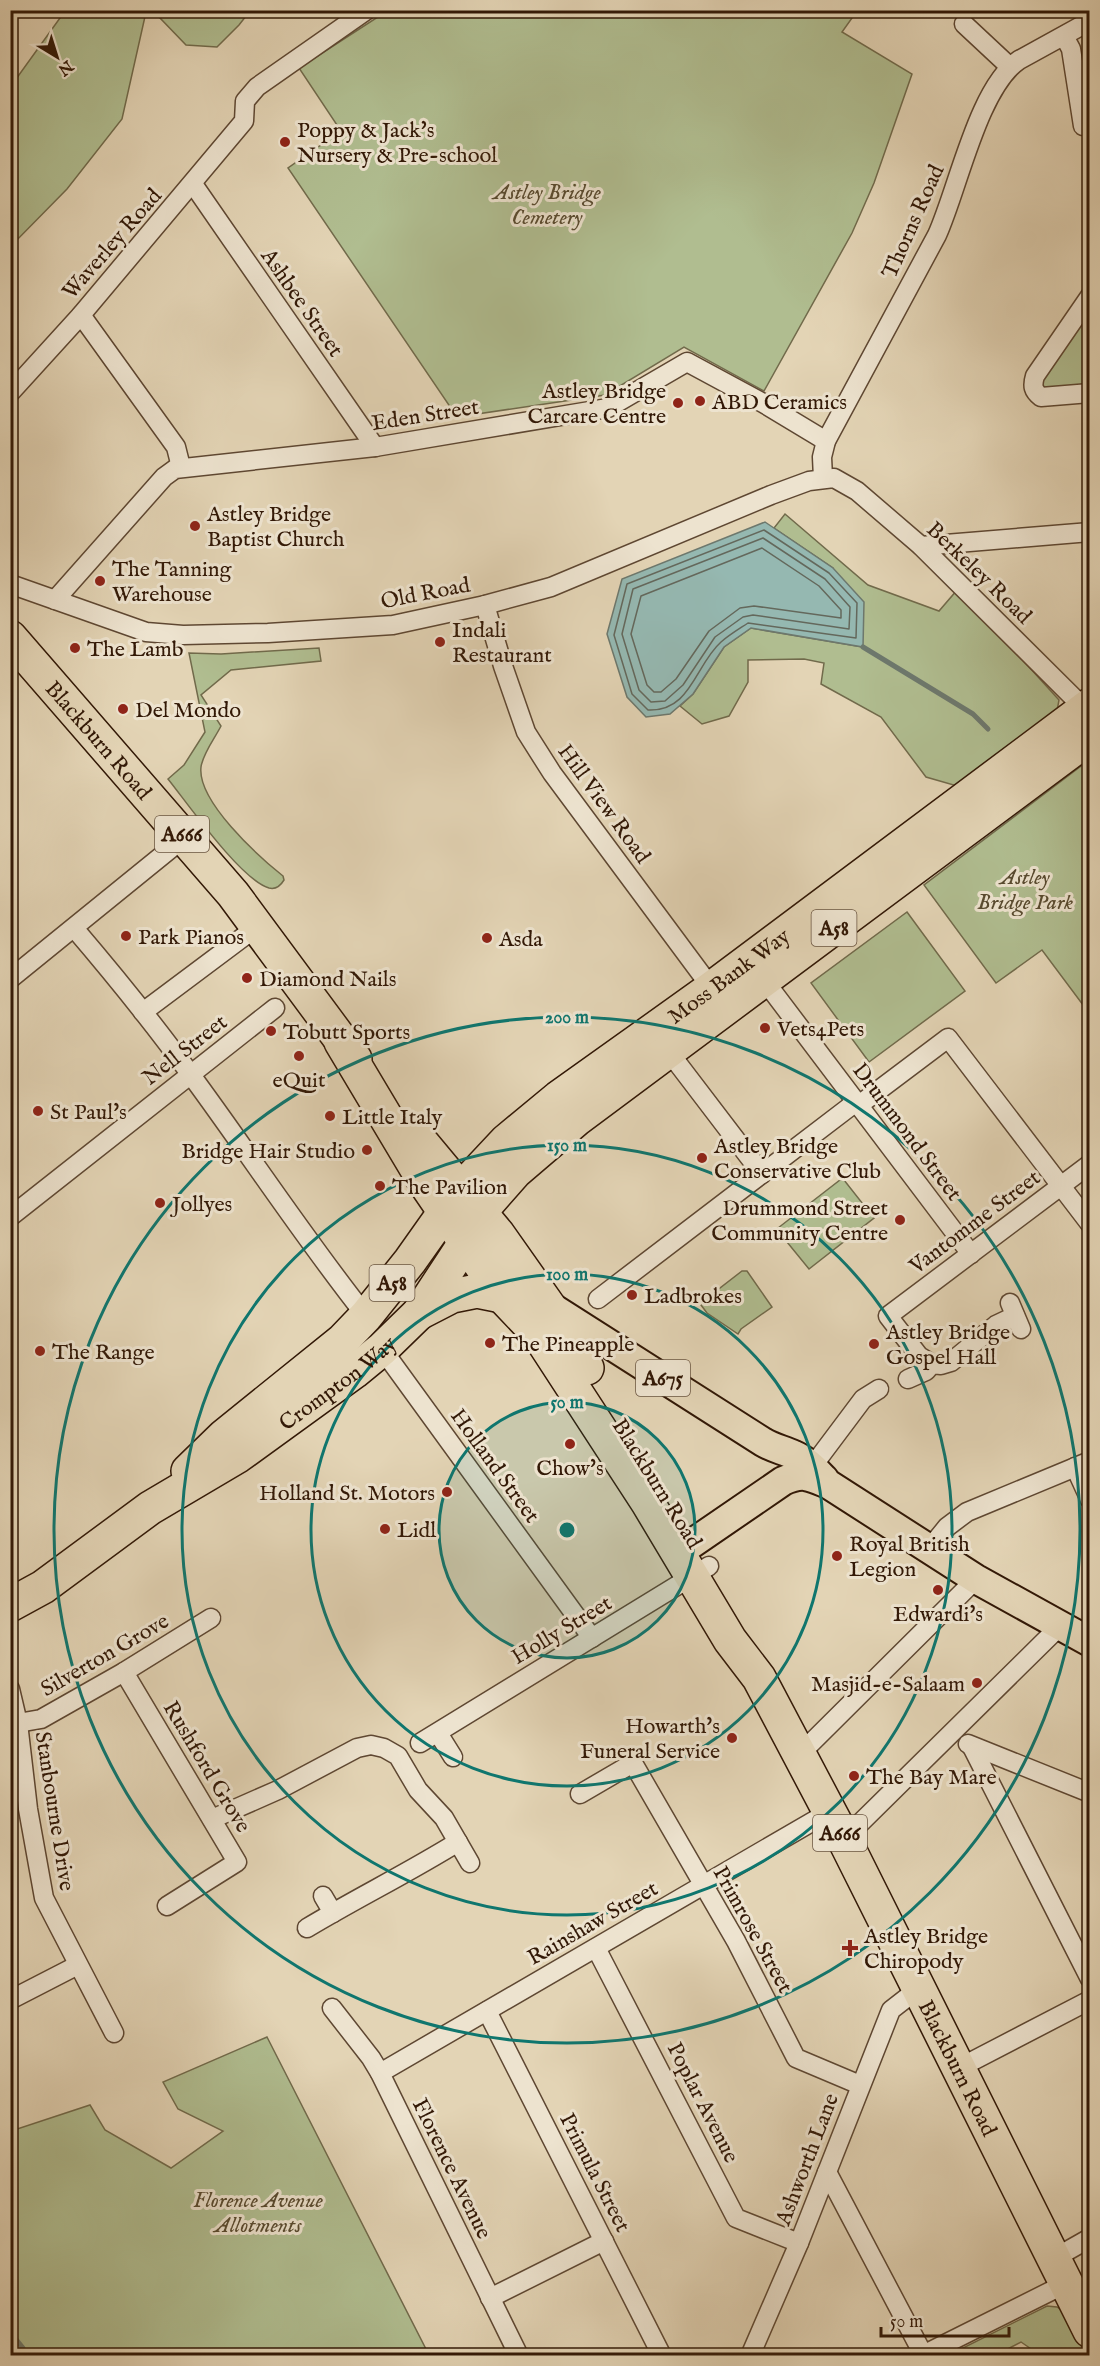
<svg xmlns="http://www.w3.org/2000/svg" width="1100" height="2366" viewBox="0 0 1100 2366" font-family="'IM FELL English',serif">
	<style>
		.green { fill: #b0bd90; stroke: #716a4b; stroke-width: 1.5 }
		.water { fill: #95b8b1; stroke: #6d786d; stroke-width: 1.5 }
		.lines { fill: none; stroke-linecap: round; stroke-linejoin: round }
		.shore { stroke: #64685c; stroke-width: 1.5 }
		.stream { stroke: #6d786d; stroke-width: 5 }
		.street-casing { stroke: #5e4732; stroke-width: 21 }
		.primary-casing { stroke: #321806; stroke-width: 32 }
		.highway-casing { stroke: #321806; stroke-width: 36 }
		.street { stroke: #ede3cf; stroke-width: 18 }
		.primary { stroke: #e3d4b5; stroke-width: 28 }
		.highway { stroke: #e3d4b5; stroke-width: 33 }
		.ring { fill: none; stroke: #0f766e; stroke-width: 3 }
		.poi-dot { fill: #8f2418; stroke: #ede3cf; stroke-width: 2 }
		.labels { text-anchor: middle; stroke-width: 6; stroke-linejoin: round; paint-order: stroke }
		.shield { fill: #ede3cf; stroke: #6a5542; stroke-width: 1.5 }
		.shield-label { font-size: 21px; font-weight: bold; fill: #321806 }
		.poi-label { font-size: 22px; fill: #321806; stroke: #ede3cf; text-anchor: start }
		.park-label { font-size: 22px; font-style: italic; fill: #584a2f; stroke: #ede3cf }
		.street-label { font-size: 22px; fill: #321806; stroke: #ede3cf }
		.centre { fill: #0f766e; stroke: #ede3cf; stroke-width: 3 }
		.ring-label { font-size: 18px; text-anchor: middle; font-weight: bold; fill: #0f766e; stroke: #ede3cf; stroke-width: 6; stroke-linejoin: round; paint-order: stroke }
	</style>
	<rect width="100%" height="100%" fill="#e3d4b5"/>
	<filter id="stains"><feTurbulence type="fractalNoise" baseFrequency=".00333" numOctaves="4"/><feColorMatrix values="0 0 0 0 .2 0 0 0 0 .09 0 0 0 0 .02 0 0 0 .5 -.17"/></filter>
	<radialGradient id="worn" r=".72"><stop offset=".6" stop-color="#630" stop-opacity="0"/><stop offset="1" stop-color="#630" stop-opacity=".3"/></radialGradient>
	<g class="green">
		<path d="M 65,11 L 250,11 L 239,25 L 217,47 L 186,45 L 158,16 L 146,12 L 122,119 L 67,189 L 11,246 L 11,86 Z"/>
		<path d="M 387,11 L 857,11 L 842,32 L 912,74 L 874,183 L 852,233 L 764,391 L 684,347 L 605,395 L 457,417 L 288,168 L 341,131 L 299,68 Z"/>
		<path d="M 1089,310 L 1089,387 L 1045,390 L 1042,388 L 1041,378 Z"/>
		<path d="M 785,514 L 868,585 L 939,611 L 958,589 L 1059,700 L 1057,711 L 957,786 L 926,777 L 881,717 L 821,684 L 824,663 L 804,659 L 748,660 L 748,682 L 729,716 L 702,724 L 680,706 L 693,694 L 724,647 L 751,628 L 863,647 L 833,568 L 774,528 Z"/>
		<path d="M 319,648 L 321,661 L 231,670 L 201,695 L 221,726 C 215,738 203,753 201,767 C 197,801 258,856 283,876 L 284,880 C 281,885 277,890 269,888 C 241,880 188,804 168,779 L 184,765 L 205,732 L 189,653 L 221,654 Z"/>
		<path d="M 1089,760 L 1089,1013 L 1042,950 L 996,983 L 924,885 Z"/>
		<path d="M 907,912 L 965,991 L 869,1062 L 811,983 Z"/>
		<path d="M 840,1180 L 844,1180 L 874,1218 L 809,1269 L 778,1231 L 778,1228 Z"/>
		<path d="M 742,1271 L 747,1271 L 772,1307 L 741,1329 L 738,1334 L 707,1313 L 701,1305 L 702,1302 Z"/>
		<path d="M 267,2037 L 429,2355 L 11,2355 L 11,2131 L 90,2105 L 105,2130 L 171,2168 L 223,2131 L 178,2109 L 163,2082 Z"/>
		<path d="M 1047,2306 L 1057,2307 L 1063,2311 L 1086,2355 L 1040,2355 L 1021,2342 L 996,2355 L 947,2356 Z"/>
	</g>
	<path class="water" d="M 765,522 L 833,568 L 864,602 L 863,647 L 751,628 L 724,647 L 693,694 L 670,714 L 646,717 L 627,697 L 607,634 L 622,579 Z"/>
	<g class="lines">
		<g class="shore">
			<path d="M 764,530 L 829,573 L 857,603 L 856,638 L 748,623 C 739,629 729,635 721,642 C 695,665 691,712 648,710 L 632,694 L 614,635 L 627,584 Z"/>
			<path d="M 763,538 L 825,579 L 850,607 L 849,629 L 753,615 L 743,617 L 715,637 L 683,685 L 665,701 L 651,702 L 639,690 L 622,634 L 633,589 Z"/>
			<path d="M 762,548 L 819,586 L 841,610 L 841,618 L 754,606 L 740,608 L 709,631 L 676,679 L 661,692 L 654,692 L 647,685 L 631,634 L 641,596 Z"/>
		</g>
		<g class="stream">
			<path d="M 863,647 L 973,714 L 988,729"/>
			<path d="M 10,2332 L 23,2348 L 25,2356"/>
		</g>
		<defs>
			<g id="street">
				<path d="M 964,24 L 1009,66"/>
				<path d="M 1064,36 L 1071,49 L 1083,126"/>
				<path d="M 193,184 L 375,447"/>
				<path d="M 1090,296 L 1035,376 C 1032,386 1033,391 1041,397 L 1090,393"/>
				<path d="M 81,315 L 176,447 L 181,467"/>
				<path d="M 10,393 L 81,315 L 244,121 L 245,101 L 257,87 L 367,10"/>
				<path d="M 823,478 L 822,457 L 826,441 L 937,235 C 958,189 978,88 1019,60 L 1090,21"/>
				<path d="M 921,546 L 1090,532"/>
				<path d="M 10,584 L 146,632 L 183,635 L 268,633 L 393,625 L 485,605 L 551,587 L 771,495 L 809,481 L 834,478 L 857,491 L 921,546 L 1085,709"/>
				<path d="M 55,600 L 164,477 L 175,469 L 375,447 L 608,408 L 687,362 L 763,403 L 826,441"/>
				<path d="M 485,605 L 503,666 L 526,732 L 552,773 L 716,994"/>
				<path d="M 74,928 C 115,976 154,1024 191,1075 C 250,1155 304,1238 366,1316"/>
				<path d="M 10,979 L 185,837"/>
				<path d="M 764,980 L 971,1254"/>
				<path d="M 143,1012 L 258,926"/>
				<path d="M 669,1052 L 762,1174"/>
				<path d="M 859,1105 L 948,1038 L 1090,1224"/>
				<path d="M 10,1217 L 275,1008"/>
				<path d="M 598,1299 L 856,1102"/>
				<path d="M 1010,1303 L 1021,1329"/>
				<path d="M 382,1349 L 592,1638"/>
				<path d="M 932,1364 L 919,1356 L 888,1316 L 1090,1164"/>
				<path d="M 908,1379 L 926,1371 L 932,1364 L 941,1365 L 951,1362 L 996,1325 L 1015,1316"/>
				<path d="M 1075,1467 L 1090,1500"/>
				<path d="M 806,1475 L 863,1399 L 879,1389"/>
				<path d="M 929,1549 L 947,1527 L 967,1512 L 1090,1461"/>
				<path d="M 124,1672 L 237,1862 L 167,1906"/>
				<path d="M 10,1689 L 18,1723 L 28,1809 L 44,1898 L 114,2033"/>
				<path d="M 18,1723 L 41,1719 L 124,1672 L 211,1618"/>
				<path d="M 438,1733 L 453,1757"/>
				<path d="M 420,1743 L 709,1566"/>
				<path d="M 968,1744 L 1090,1793"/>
				<path d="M 972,1747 L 1090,1979"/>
				<path d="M 799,1755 L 976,1579"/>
				<path d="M 580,1794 L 633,1763 L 736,1941 L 796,2058 L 860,2085"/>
				<path d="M 212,1819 L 278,1790 L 357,1748 L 371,1745 L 384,1748 L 398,1756 L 418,1790 L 444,1818 L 470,1863"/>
				<path d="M 844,1839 L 1061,1625"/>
				<path d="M 323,1896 L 333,1913"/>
				<path d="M 307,1928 C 357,1898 408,1873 458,1842"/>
				<path d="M 596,1948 L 736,2218 L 799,2243"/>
				<path d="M 10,2000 L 78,1965"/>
				<path d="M 332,2008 L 371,2058 L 380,2073 L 519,2356"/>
				<path d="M 487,2011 L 662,2356"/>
				<path d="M 959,2068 L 1090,2000"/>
				<path d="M 380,2073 L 829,1812"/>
				<path d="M 827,2172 L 923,2354"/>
				<path d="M 1053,2259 L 1090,2238"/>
				<path d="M 490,2298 L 604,2241"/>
				<path d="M 750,2356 L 799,2243 L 891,2010 L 918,1989"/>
				<path d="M 921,2356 L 1065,2284"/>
			</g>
			<g id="primary">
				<path d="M 548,1305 L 763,1442 C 773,1448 783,1450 794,1455 C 806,1460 815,1470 824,1479"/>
				<path d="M 678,1553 L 783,1481 C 803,1472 809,1476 828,1484 L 976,1579 L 1090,1642"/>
			</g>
			<g id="highway">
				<path id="s1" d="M 10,637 L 233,894 L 355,1059"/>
				<path id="s2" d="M 341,1042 L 427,1186 L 502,1296 L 538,1334 L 648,1503 L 730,1640 L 759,1678 L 844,1839 L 1090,2331"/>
				<path d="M 413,1132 L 498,1234 L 548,1305 L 587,1368"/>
				<path d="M 419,1313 L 452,1296 L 477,1291 L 502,1296"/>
				<path id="s3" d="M 188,1471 L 224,1436 L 343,1340 L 366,1316 L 410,1261 L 461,1189 L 506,1141 L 558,1098 L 712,988 L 1090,705"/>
				<path id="s4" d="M 10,1605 L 43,1587 L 150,1508 L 238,1456 L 354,1372 L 382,1349 L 419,1313 L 465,1243 L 479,1213 L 515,1172 L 577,1119 L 1090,737"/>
			</g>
		</defs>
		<use href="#street" class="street-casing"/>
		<use href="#primary" class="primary-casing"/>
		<use href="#highway" class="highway-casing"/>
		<use href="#street" class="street"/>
		<use href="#primary" class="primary"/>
		<use href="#highway" class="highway"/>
	</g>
	<circle cx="567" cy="1530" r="128" fill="#0f766e" fill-opacity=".12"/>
	<g class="ring">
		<circle cx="567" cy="1530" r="128"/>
		<circle cx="567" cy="1530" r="256"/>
		<circle cx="567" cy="1530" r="385"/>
		<circle cx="567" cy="1530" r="513"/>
	</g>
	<g class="poi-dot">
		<circle cx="285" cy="142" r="6"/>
		<circle cx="700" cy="401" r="6"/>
		<circle cx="678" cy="403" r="6"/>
		<circle cx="195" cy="526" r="6"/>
		<circle cx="100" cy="581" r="6"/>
		<circle cx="440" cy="642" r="6"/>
		<circle cx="75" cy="648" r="6"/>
		<circle cx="123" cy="709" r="6"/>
		<circle cx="126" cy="936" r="6"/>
		<circle cx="487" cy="938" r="6"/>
		<circle cx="247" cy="978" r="6"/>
		<circle cx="765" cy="1028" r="6"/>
		<circle cx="271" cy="1031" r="6"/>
		<circle cx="299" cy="1056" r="6"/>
		<circle cx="38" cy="1111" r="6"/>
		<circle cx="330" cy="1116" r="6"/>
		<circle cx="367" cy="1150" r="6"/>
		<circle cx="702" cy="1158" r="6"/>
		<circle cx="380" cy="1186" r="6"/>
		<circle cx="160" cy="1203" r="6"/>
		<circle cx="900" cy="1220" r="6"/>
		<circle cx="632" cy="1295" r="6"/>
		<circle cx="490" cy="1343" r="6"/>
		<circle cx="874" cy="1344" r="6"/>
		<circle cx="40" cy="1351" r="6"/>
		<circle cx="570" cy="1444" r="6"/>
		<circle cx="447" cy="1492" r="6"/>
		<circle cx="385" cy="1529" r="6"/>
		<circle cx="837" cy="1556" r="6"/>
		<circle cx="938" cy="1590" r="6"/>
		<circle cx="977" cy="1683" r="6"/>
		<circle cx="732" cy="1738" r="6"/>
		<circle cx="854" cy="1776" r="6"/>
		<path d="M847 1939h6v6h6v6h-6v6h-6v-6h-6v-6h6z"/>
	</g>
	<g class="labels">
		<g class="shield">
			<rect x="155" y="816" width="54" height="36" rx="4.5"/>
			<rect x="811.5" y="910" width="45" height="36" rx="4.5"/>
			<rect x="369.5" y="1265" width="45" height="36" rx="4.5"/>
			<rect x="636" y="1360" width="54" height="36" rx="4.5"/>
			<rect x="813" y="1815" width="54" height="36" rx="4.5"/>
		</g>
		<g class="shield-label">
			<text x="182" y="841">A666</text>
			<text x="834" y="935">A58</text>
			<text x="392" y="1290">A58</text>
			<text x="663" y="1385">A675</text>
			<text x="840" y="1840">A666</text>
		</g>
		<g class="poi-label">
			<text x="297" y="137">Poppy &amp; Jack's<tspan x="297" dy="25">Nursery &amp; Pre-school</tspan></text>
			<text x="666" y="398" text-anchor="end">Astley Bridge<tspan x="666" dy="25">Carcare Centre</tspan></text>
			<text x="712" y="409">ABD Ceramics</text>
			<text x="207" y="521">Astley Bridge<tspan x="207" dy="25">Baptist Church</tspan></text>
			<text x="112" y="576">The Tanning<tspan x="112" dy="25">Warehouse</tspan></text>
			<text x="452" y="637">Indali<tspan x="452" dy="25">Restaurant</tspan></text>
			<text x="87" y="656">The Lamb</text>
			<text x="135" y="717">Del Mondo</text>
			<text x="138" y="944">Park Pianos</text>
			<text x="499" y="946">Asda</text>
			<text x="259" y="986">Diamond Nails</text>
			<text x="777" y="1036">Vets4Pets</text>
			<text x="283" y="1039">Tobutt Sports</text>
			<text x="299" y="1087" text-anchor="middle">eQuit</text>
			<text x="50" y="1119">St Paul's</text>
			<text x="342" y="1124">Little Italy</text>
			<text x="714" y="1153">Astley Bridge<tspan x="714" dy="25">Conservative Club</tspan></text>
			<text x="355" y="1158" text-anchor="end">Bridge Hair Studio</text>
			<text x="392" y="1194">The Pavilion</text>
			<text x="172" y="1211">Jollyes</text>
			<text x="888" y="1215" text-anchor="end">Drummond Street<tspan x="888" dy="25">Community Centre</tspan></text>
			<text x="644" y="1303">Ladbrokes</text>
			<text x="886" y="1339">Astley Bridge<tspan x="886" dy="25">Gospel Hall</tspan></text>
			<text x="502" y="1351">The Pineapple</text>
			<text x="52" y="1359">The Range</text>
			<text x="570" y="1475" text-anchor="middle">Chow's</text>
			<text x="435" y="1500" text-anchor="end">Holland St. Motors</text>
			<text x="397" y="1537">Lidl</text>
			<text x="849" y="1551">Royal British<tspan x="849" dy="25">Legion</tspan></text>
			<text x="938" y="1621" text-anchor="middle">Edwardi's</text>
			<text x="965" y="1691" text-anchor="end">Masjid-e-Salaam</text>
			<text x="720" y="1733" text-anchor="end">Howarth's<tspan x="720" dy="25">Funeral Service</tspan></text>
			<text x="866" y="1784">The Bay Mare</text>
			<text x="864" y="1943">Astley Bridge<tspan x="864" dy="25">Chiropody</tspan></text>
		</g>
		<g class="park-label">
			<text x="547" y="199">Astley Bridge<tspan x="547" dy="25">Cemetery</tspan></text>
			<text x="1025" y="884">Astley<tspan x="1025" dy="25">Bridge Park</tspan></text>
			<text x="258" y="2207">Florence Avenue<tspan x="258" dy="25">Allotments</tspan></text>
		</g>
		<g class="street-label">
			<text transform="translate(912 221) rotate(-66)" y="8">Thorns Road</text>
			<text transform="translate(111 243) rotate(-49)" y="8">Waverley Road</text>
			<text transform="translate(303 302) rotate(55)" y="8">Ashbee Street</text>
			<text transform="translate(425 414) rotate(-9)" y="8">Eden Street</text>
			<text transform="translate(980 572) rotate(44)" y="8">Berkeley Road</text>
			<text transform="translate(425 592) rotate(-11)" y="8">Old Road</text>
			<text dy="8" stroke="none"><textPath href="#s1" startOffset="136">Blackburn Road</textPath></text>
			<text transform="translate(605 803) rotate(54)" y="8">Hill View Road</text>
			<text dy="8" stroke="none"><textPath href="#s3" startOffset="738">Moss Bank Way</textPath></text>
			<text transform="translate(184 1049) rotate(-38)" y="8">Nell Street</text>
			<text transform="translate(908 1131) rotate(53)" y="8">Drummond Street</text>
			<text transform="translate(974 1221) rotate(-37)" y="8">Vantomme Street</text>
			<text dy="8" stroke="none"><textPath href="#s4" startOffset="396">Crompton Way</textPath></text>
			<text transform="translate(496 1465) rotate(54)" y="8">Holland Street</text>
			<text transform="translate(658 1483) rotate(58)" y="8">Blackburn Road</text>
			<text transform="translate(561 1629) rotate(-31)" y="8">Holly Street</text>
			<text transform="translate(104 1654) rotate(-30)" y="8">Silverton Grove</text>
			<text transform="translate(208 1766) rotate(59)" y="8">Rushford Grove</text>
			<text transform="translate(56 1811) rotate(81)" y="8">Stanbourne Drive</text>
			<text transform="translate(592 1922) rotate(-30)" y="8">Rainshaw Street</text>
			<text transform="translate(754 1929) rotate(61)" y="8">Primrose Street</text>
			<text dy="8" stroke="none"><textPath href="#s2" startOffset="1200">Blackburn Road</textPath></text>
			<text transform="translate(704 2102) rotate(63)" y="8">Poplar Avenue</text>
			<text transform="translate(806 2159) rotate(-69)" y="8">Ashworth Lane</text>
			<text transform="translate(453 2168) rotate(64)" y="8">Florence Avenue</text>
			<text transform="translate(596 2172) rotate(63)" y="8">Primula Street</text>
		</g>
	</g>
	<circle cx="567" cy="1530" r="9" class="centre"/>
	<g class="ring-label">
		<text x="567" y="1023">200 m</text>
		<text x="567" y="1151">150 m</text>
		<text x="567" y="1280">100 m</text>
		<text x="567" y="1408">50 m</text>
	</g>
	<rect width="1100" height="2366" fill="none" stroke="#e3d4b5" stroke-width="36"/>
	<rect x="12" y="12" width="1076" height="2342" fill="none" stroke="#321806" stroke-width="3"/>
	<rect x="18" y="18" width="1064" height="2330" fill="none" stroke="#321806" stroke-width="1.5"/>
	<g transform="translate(57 57) rotate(142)" stroke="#ede3cf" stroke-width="4.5" paint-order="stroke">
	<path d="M0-4.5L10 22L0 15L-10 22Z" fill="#321806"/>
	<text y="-9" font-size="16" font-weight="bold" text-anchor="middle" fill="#321806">N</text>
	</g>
	<path d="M881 2327v9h128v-9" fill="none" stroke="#321806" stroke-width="3"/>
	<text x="890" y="2327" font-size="18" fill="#321806" stroke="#ede3cf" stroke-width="4.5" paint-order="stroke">50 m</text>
	<rect width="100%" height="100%" filter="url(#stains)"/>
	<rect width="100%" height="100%" fill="url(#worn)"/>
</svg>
